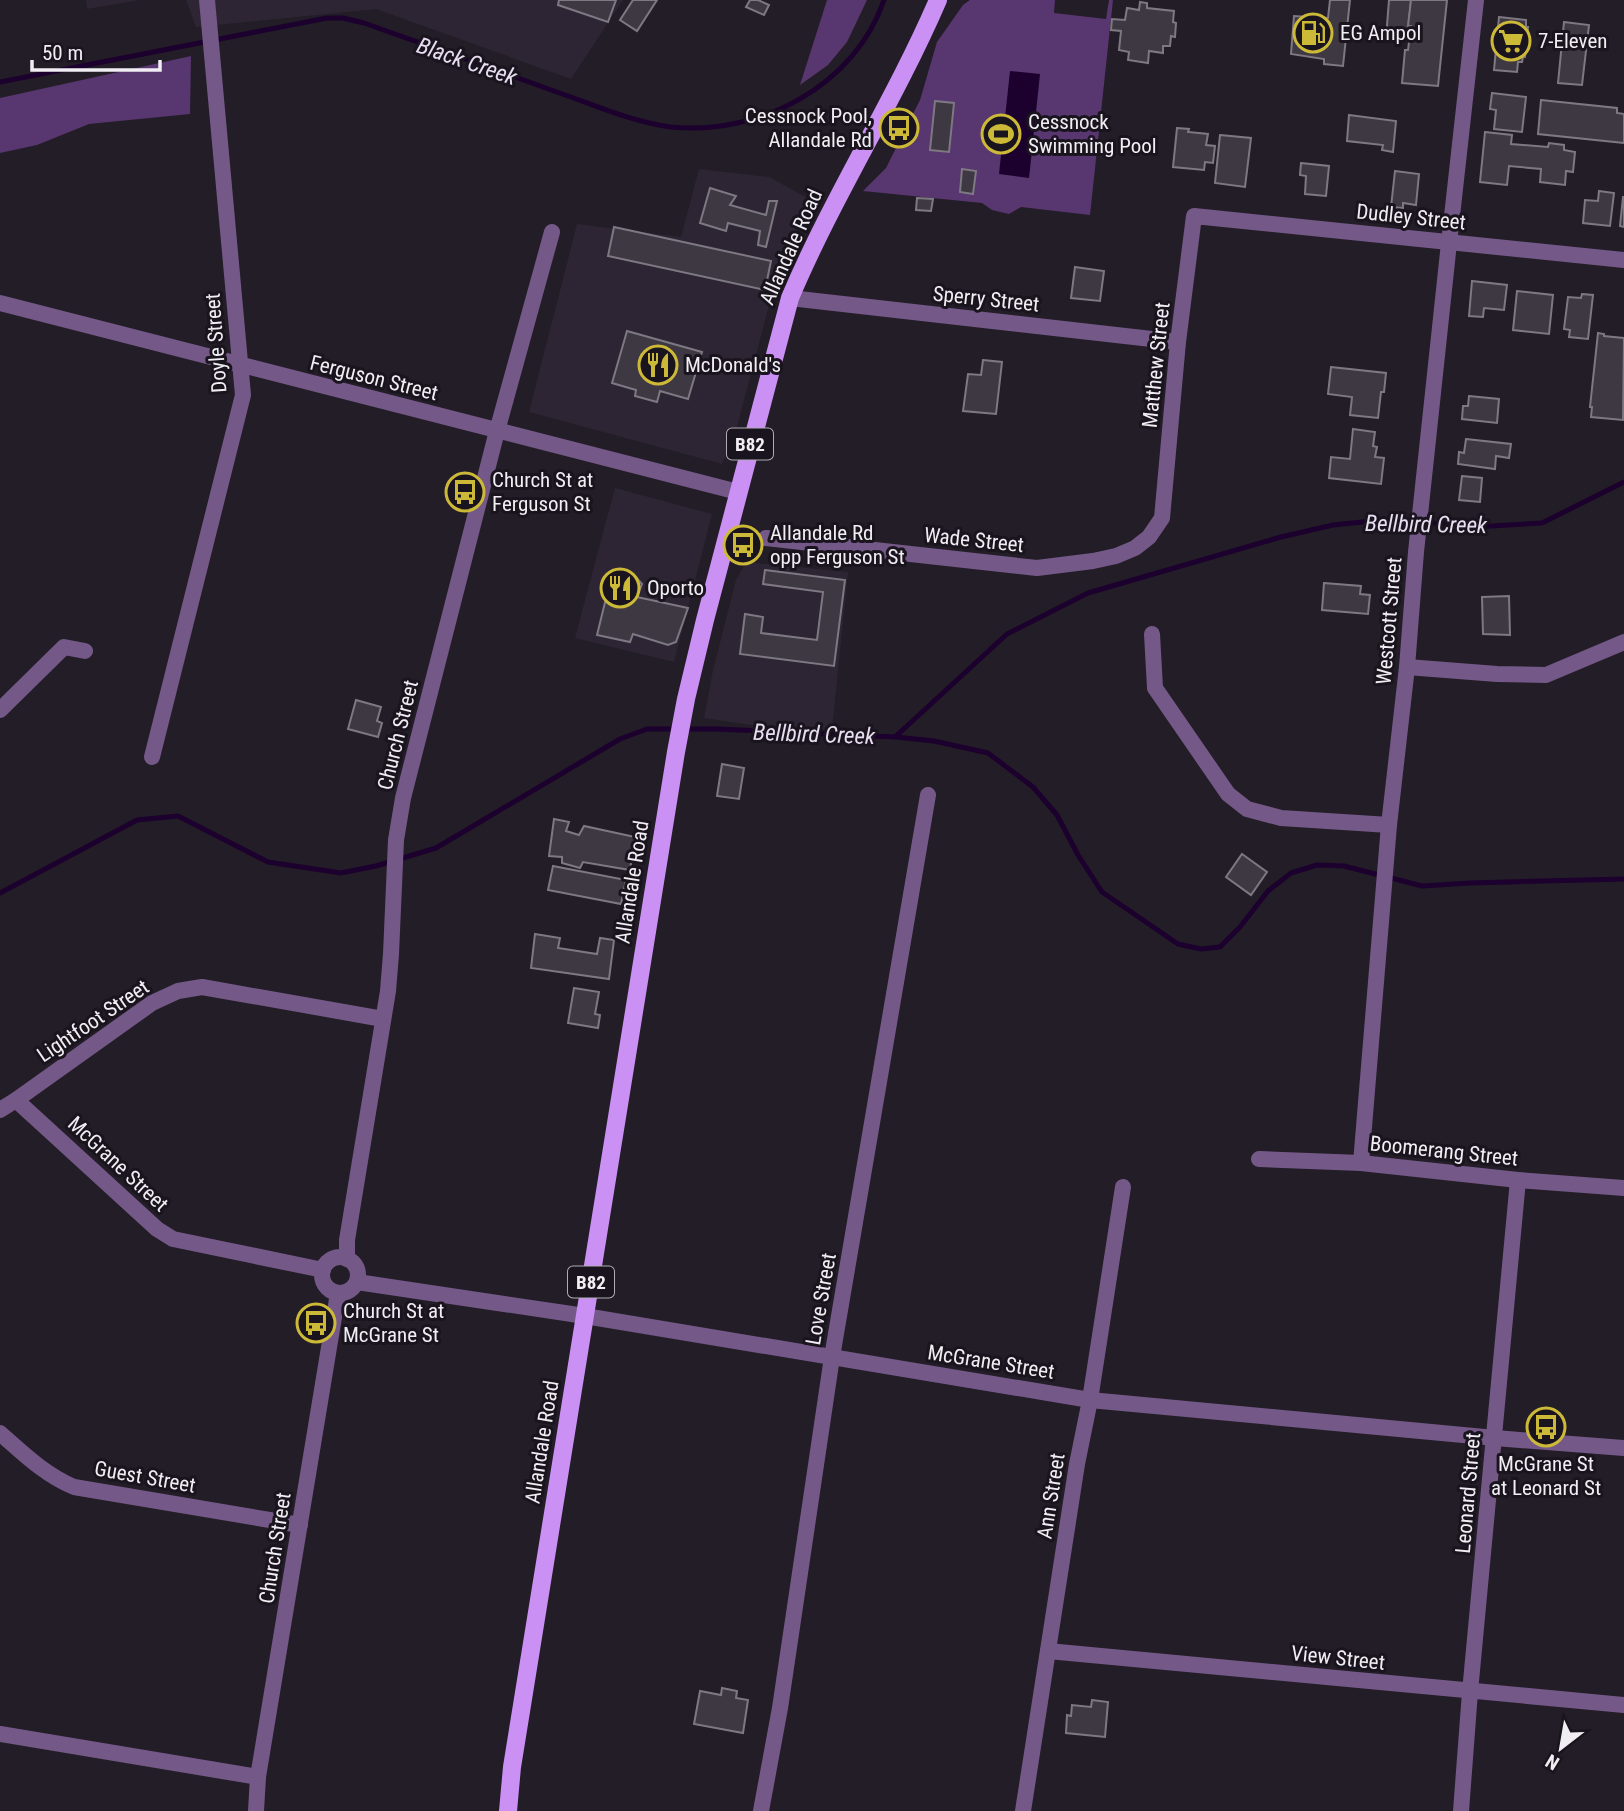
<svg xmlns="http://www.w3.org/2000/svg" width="1624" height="1811" viewBox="0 0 1624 1811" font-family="'Roboto Condensed',sans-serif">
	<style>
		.built { fill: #2d2533 }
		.green { fill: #58366f }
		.water { fill: #1c002d }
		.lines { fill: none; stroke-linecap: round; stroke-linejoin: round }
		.stream { stroke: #1c002d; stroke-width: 5 }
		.building { fill: #3e3842; stroke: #7e7883; stroke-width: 2 }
		.minor { stroke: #745988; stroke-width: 16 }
		.major { stroke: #cb90f4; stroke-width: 18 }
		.labels { text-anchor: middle; stroke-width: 6; stroke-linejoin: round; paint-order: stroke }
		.shield { fill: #19141d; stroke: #b0acb3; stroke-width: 2 }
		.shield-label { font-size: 19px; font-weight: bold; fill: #f0edf3 }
		.poi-label { font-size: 21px; fill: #f0edf3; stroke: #19141d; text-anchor: start }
		.street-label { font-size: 21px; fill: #f0edf3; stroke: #19141d }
		.water-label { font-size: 23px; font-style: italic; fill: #e8ddf1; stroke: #19141d }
	</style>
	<rect width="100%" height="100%" fill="#231d27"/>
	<g class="built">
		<path d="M 86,0 L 140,0 L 87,9 Z"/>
		<path d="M 186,0 L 623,0 L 571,79 L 376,9 L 196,27 Z"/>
		<path d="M 699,169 L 769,177 L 811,200 L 780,264 L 735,434 L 722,464 L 529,412 L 577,224 L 681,237 Z"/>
		<path d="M 615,488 L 712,514 L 674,662 L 575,638 Z"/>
		<path d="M 746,562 L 848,572 L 832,730 L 751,725 L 704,718 L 713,670 L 736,580 Z"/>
	</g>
	<g class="green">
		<path d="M 827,0 L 867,0 L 847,42 L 828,65 L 800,85 Z"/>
		<path d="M 970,0 L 1055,0 L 1054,13 L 1106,19 L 1109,0 L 1113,0 L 1090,215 L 1021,207 L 1009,214 L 992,210 L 982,203 L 863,191 L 886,168 L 920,100 L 937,42 L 963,5 Z"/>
		<path d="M 191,56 L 190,114 L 89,124 L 37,145 L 0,153 L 0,98 Z"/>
	</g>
	<path class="water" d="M 1010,71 L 1040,74 L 1029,178 L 999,174 Z"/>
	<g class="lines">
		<g class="stream">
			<path d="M 0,82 L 327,18 L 343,18 L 364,23 C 427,45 491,68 554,91 C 592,104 631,122 671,127 C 759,136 855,86 884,0"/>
			<path d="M 896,737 L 934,741 L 988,753 L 1033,787 L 1057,815 L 1078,855 L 1102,892 L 1178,944 L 1201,949 L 1220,947 L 1240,927 L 1268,891 L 1291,873 L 1317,865 L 1344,866 L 1422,886 L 1470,883 L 1624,879"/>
			<path d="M 0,893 L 137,820 L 178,816 L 268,862 L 341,873 L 376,866 L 436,848 L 620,739 L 647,729 L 717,729 L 895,737 L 1007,634 L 1088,593 L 1281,537 L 1333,525 L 1392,519 L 1474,527 L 1542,523 L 1624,482"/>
		</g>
	</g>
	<g class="building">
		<path d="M 559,0 L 616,0 L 608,22 L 558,5 Z"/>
		<path d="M 633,0 L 657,0 L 637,31 L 620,20 Z"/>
		<path d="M 750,0 L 758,0 L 769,5 L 764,15 L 746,7 Z"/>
		<path d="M 1330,0 L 1350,0 L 1343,66 L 1324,64 L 1324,59 L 1291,54 L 1294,16 L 1328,18 Z"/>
		<path d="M 1389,0 L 1411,0 L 1407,40 L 1386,38 Z"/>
		<path d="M 1411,0 L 1447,0 L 1438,86 L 1402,83 L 1405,50 L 1408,50 L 1411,26 L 1408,26 Z"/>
		<path d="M 1140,2 L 1147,3 L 1147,8 L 1174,11 L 1173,22 L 1176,23 L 1175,37 L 1171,36 L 1170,46 L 1163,46 L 1163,53 L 1149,51 L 1148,63 L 1128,60 L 1129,52 L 1119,50 L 1121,31 L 1111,30 L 1112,19 L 1125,20 L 1127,8 L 1139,10 Z"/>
		<path d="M 1499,17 L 1526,20 L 1526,27 L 1528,27 L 1525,57 L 1523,57 L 1522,62 L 1518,62 L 1517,72 L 1494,70 Z"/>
		<path d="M 1564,22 L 1589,25 L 1582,85 L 1558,83 Z"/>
		<path d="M 1492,93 L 1526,97 L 1522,132 L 1494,129 L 1496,110 L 1490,109 Z"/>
		<path d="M 1541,100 L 1617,108 L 1617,113 L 1624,114 L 1624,143 L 1538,134 Z"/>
		<path d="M 935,101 L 954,103 L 949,152 L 930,150 Z"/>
		<path d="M 1349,115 L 1396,121 L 1393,152 L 1382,150 L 1383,145 L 1347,141 Z"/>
		<path d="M 1177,128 L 1189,129 L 1188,132 L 1208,134 L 1206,145 L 1215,146 L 1213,163 L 1205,162 L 1204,170 L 1173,167 Z"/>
		<path d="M 1485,132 L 1512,135 L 1511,144 L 1548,147 L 1549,143 L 1564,145 L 1564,150 L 1575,152 L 1573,172 L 1566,171 L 1565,185 L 1540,182 L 1541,169 L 1509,166 L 1507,185 L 1480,182 Z"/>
		<path d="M 1220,135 L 1251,138 L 1245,187 L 1215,183 Z"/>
		<path d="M 1301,163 L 1329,166 L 1326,196 L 1305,194 L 1306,176 L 1300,175 Z"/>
		<path d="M 962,169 L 976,171 L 973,194 L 960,192 Z"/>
		<path d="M 1395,171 L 1419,174 L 1416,205 L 1403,203 L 1403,208 L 1391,207 Z"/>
		<path d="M 710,188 L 736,196 L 730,205 L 766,215 L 769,201 L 777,201 L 766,247 L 758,245 L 760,231 L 728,223 L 726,231 L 700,223 Z"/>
		<path d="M 1599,191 L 1614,193 L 1610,226 L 1583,223 L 1585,200 L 1598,201 Z"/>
		<path d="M 1623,197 L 1624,197 L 1624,227 L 1620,226 Z"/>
		<path d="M 917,198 L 933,199 L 931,211 L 916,210 Z"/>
		<path d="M 614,227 L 771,261 L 765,290 L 608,256 Z"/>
		<path d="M 1075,267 L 1104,271 L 1100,301 L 1071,298 Z"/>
		<path d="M 1472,281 L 1507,285 L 1504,310 L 1484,308 L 1483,317 L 1469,316 Z"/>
		<path d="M 1517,291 L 1553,295 L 1549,334 L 1513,330 Z"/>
		<path d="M 1582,294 L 1593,295 L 1588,339 L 1569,337 L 1570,330 L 1564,329 L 1568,297 L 1581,298 Z"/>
		<path d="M 627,331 L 702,352 L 688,399 L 660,391 L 657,402 L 635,396 L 636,390 L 612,383 Z"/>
		<path d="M 1598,333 L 1604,334 L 1604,336 L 1624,338 L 1623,420 L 1591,417 L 1592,407 L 1590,407 Z"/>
		<path d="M 983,360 L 1002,362 L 996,414 L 963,411 L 968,374 L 981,375 Z"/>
		<path d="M 1331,367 L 1386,373 L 1384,392 L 1381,392 L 1378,418 L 1350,415 L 1352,397 L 1328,394 Z"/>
		<path d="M 1469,396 L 1499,399 L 1497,423 L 1462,419 L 1463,406 L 1468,406 Z"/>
		<path d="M 1353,429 L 1375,432 L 1373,446 L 1377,447 L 1375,457 L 1384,458 L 1381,484 L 1329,478 L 1331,457 L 1350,459 Z"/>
		<path d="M 1466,439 L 1511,444 L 1509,458 L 1496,456 L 1495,469 L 1458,464 L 1459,452 L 1464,453 Z"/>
		<path d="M 1462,476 L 1482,478 L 1480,502 L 1459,500 Z"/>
		<path d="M 618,570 L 633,574 L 642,584 L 637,597 L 688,608 L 676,642 L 668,645 L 633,634 L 630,642 L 597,635 L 611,578 Z"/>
		<path d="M 765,570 L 845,580 L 834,666 L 740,654 L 745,614 L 763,617 L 761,633 L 817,640 L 823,592 L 763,584 Z"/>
		<path d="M 1324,583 L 1361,586 L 1360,594 L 1370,595 L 1368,614 L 1322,610 Z"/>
		<path d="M 1509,596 L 1510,635 L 1483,634 L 1482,597 Z"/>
		<path d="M 356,700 L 381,707 L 377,721 L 382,723 L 378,737 L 348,729 Z"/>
		<path d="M 722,764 L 744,768 L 739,799 L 717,796 Z"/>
		<path d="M 554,819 L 569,822 L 566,831 L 579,835 L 584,826 L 635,837 L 630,870 L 583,862 L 580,868 L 562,863 L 562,857 L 549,856 Z"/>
		<path d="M 1242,854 L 1267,872 L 1251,895 L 1226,877 Z"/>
		<path d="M 553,866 L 626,880 L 621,904 L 548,890 Z"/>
		<path d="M 535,934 L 560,938 L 558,948 L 597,954 L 600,938 L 614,940 L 609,979 L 531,968 Z"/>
		<path d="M 574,988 L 599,992 L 595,1014 L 600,1015 L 598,1028 L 568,1023 Z"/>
		<path d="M 722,1688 L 737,1691 L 736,1698 L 748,1700 L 743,1733 L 694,1724 L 700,1691 L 721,1695 Z"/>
		<path d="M 1092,1700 L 1108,1702 L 1105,1737 L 1066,1733 L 1067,1715 L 1071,1716 L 1072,1705 L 1091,1707 Z"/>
	</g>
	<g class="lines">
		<g class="minor">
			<path d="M 790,298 L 1178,342"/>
			<path d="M 0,303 L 738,492"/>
			<path d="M 766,538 L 1037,568 L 1093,561 L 1116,556 L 1135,548 L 1149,537 L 1162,518 L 1178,342 L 1194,216 L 1624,260"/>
			<path d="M 1152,634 L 1155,688 L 1228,794 L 1247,809 L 1281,818 L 1389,825"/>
			<path d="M 1407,667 L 1497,674 L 1546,675 L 1624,642"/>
			<path d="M 0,710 L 64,647 L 85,651"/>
			<path d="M 152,757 L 243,395 L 207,0"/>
			<path d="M 16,1100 L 157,1229 L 173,1239 L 323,1270"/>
			<path d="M 0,1110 L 16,1100 L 152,1003 L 178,991 L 202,987 L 383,1019"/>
			<path d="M 1259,1159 L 1361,1163 L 1518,1180 L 1624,1188"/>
			<path d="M 1361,1163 L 1389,825 L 1407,667 L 1416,552 L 1449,243 L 1476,0"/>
			<circle cx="340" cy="1275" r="18"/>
			<path d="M 347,1259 L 347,1240 L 388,991 L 391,954 L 396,840 L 403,798 L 497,431 L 552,232"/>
			<path d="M 357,1282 L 585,1316 L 1090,1400 L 1495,1438 L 1624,1448"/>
			<path d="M 0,1433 C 24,1454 44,1474 74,1487 L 300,1525"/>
			<path d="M 1048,1651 L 1624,1705"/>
			<path d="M 0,1734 L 258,1777"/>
			<path d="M 256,1811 L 258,1777 L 338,1293"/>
			<path d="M 761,1811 L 780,1708 L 832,1357 L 928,795"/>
			<path d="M 1023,1811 L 1077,1464 L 1090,1400 L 1123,1187"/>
			<path d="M 1461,1811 L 1470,1692 L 1518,1180"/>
		</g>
		<path class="major" d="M 508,1811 L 512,1767 L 676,752 L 686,699 L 705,620 L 790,298 C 833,196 894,102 938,0"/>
	</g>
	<defs>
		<symbol id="fuel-ring" viewBox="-11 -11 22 22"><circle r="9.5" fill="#19141d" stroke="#cdb938" stroke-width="1.5"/><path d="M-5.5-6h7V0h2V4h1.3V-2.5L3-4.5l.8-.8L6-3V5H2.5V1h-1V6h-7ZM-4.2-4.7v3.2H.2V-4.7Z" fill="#cdb938"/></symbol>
		<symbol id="supermarket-ring" viewBox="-11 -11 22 22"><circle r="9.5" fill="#19141d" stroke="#cdb938" stroke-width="1.5"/><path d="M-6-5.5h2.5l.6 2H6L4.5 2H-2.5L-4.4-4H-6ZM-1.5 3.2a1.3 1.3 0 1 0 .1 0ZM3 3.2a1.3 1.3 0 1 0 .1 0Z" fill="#cdb938"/></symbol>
		<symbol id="bus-ring" viewBox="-11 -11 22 22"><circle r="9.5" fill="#19141d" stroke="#cdb938" stroke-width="1.5"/><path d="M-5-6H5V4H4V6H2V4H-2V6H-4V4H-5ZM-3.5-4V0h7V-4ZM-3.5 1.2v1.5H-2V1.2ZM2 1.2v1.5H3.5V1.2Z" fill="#cdb938"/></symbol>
		<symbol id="stadium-ring" viewBox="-11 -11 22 22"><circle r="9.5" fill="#19141d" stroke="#cdb938" stroke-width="1.5"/><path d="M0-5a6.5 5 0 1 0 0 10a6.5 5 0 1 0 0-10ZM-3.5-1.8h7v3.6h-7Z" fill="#cdb938"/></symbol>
		<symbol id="restaurant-ring" viewBox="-11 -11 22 22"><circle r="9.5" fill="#19141d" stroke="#cdb938" stroke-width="1.5"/><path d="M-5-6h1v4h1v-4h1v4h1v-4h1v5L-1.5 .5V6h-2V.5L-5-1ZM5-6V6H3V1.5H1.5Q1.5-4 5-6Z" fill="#cdb938"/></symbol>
	</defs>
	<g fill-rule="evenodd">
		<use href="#fuel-ring" x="1291" y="11" width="44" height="44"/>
		<use href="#supermarket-ring" x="1489" y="19" width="44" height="44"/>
		<use href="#bus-ring" x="877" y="106" width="44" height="44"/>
		<use href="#stadium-ring" x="979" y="112" width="44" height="44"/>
		<use href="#restaurant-ring" x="636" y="343" width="44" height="44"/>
		<use href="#bus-ring" x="443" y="470" width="44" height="44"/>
		<use href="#bus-ring" x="721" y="523" width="44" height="44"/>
		<use href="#restaurant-ring" x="598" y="566" width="44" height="44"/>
		<use href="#bus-ring" x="294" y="1301" width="44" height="44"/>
		<use href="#bus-ring" x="1524" y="1405" width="44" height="44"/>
	</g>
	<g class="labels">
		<g class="shield">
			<rect x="727" y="428.5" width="46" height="31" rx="5"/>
			<rect x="568" y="1266.5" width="46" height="31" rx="5"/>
		</g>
		<g class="shield-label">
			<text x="750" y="451">B82</text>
			<text x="591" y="1289">B82</text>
		</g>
		<g class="poi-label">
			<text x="1340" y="40">EG Ampol</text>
			<text x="1538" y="48">7-Eleven</text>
			<text x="872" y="123" text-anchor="end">Cessnock Pool,<tspan x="872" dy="24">Allandale Rd</tspan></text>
			<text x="1028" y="129">Cessnock<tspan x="1028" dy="24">Swimming Pool</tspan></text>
			<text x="685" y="372">McDonald's</text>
			<text x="492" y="487">Church St at<tspan x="492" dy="24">Ferguson St</tspan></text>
			<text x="770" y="540">Allandale Rd<tspan x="770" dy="24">opp Ferguson St</tspan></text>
			<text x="647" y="595">Oporto</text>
			<text x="343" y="1318">Church St at<tspan x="343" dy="24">McGrane St</tspan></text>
			<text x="1546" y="1471" text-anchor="middle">McGrane St<tspan x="1546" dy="24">at Leonard St</tspan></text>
		</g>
		<g class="street-label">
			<text transform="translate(1411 217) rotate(6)" y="7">Dudley Street</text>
			<text transform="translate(791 247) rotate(-66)" y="7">Allandale Road</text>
			<text transform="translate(986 299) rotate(6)" y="7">Sperry Street</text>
			<text transform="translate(216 343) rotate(-94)" y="7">Doyle Street</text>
			<text transform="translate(1156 365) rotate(-84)" y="7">Matthew Street</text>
			<text transform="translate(374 378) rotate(14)" y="7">Ferguson Street</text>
			<text transform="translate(974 540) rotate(6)" y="7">Wade Street</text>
			<text transform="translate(1389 621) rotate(-85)" y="7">Westcott Street</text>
			<text transform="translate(398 735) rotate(-76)" y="7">Church Street</text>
			<text transform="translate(632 882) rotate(-81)" y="7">Allandale Road</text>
			<text transform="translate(93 1021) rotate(-34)" y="7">Lightfoot Street</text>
			<text transform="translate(1444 1151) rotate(6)" y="7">Boomerang Street</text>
			<text transform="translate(118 1164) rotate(43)" y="7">McGrane Street</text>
			<text transform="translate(821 1299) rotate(-80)" y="7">Love Street</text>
			<text transform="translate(991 1362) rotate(9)" y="7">McGrane Street</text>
			<text transform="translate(542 1442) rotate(-81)" y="7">Allandale Road</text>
			<text transform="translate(145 1477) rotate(10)" y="7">Guest Street</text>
			<text transform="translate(1468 1493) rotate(-85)" y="7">Leonard Street</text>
			<text transform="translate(1051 1496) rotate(-81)" y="7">Ann Street</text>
			<text transform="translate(275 1548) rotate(-81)" y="7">Church Street</text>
			<text transform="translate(1338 1658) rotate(6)" y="7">View Street</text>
		</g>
		<g class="water-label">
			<text transform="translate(467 61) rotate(19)" y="8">Black Creek</text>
			<text transform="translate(1426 524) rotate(1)" y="8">Bellbird Creek</text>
			<text transform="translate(814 734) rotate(2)" y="8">Bellbird Creek</text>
		</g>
	</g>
	<g transform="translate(1561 1748) rotate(211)" stroke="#19141d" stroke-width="5" paint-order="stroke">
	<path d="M0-5L12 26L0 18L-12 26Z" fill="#f0edf3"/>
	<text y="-10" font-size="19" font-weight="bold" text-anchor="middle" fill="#f0edf3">N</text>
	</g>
	<path d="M32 60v10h128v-10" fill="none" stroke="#f0edf3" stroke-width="3.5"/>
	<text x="42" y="60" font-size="21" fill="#f0edf3" stroke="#19141d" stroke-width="5" paint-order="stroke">50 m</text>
</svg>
